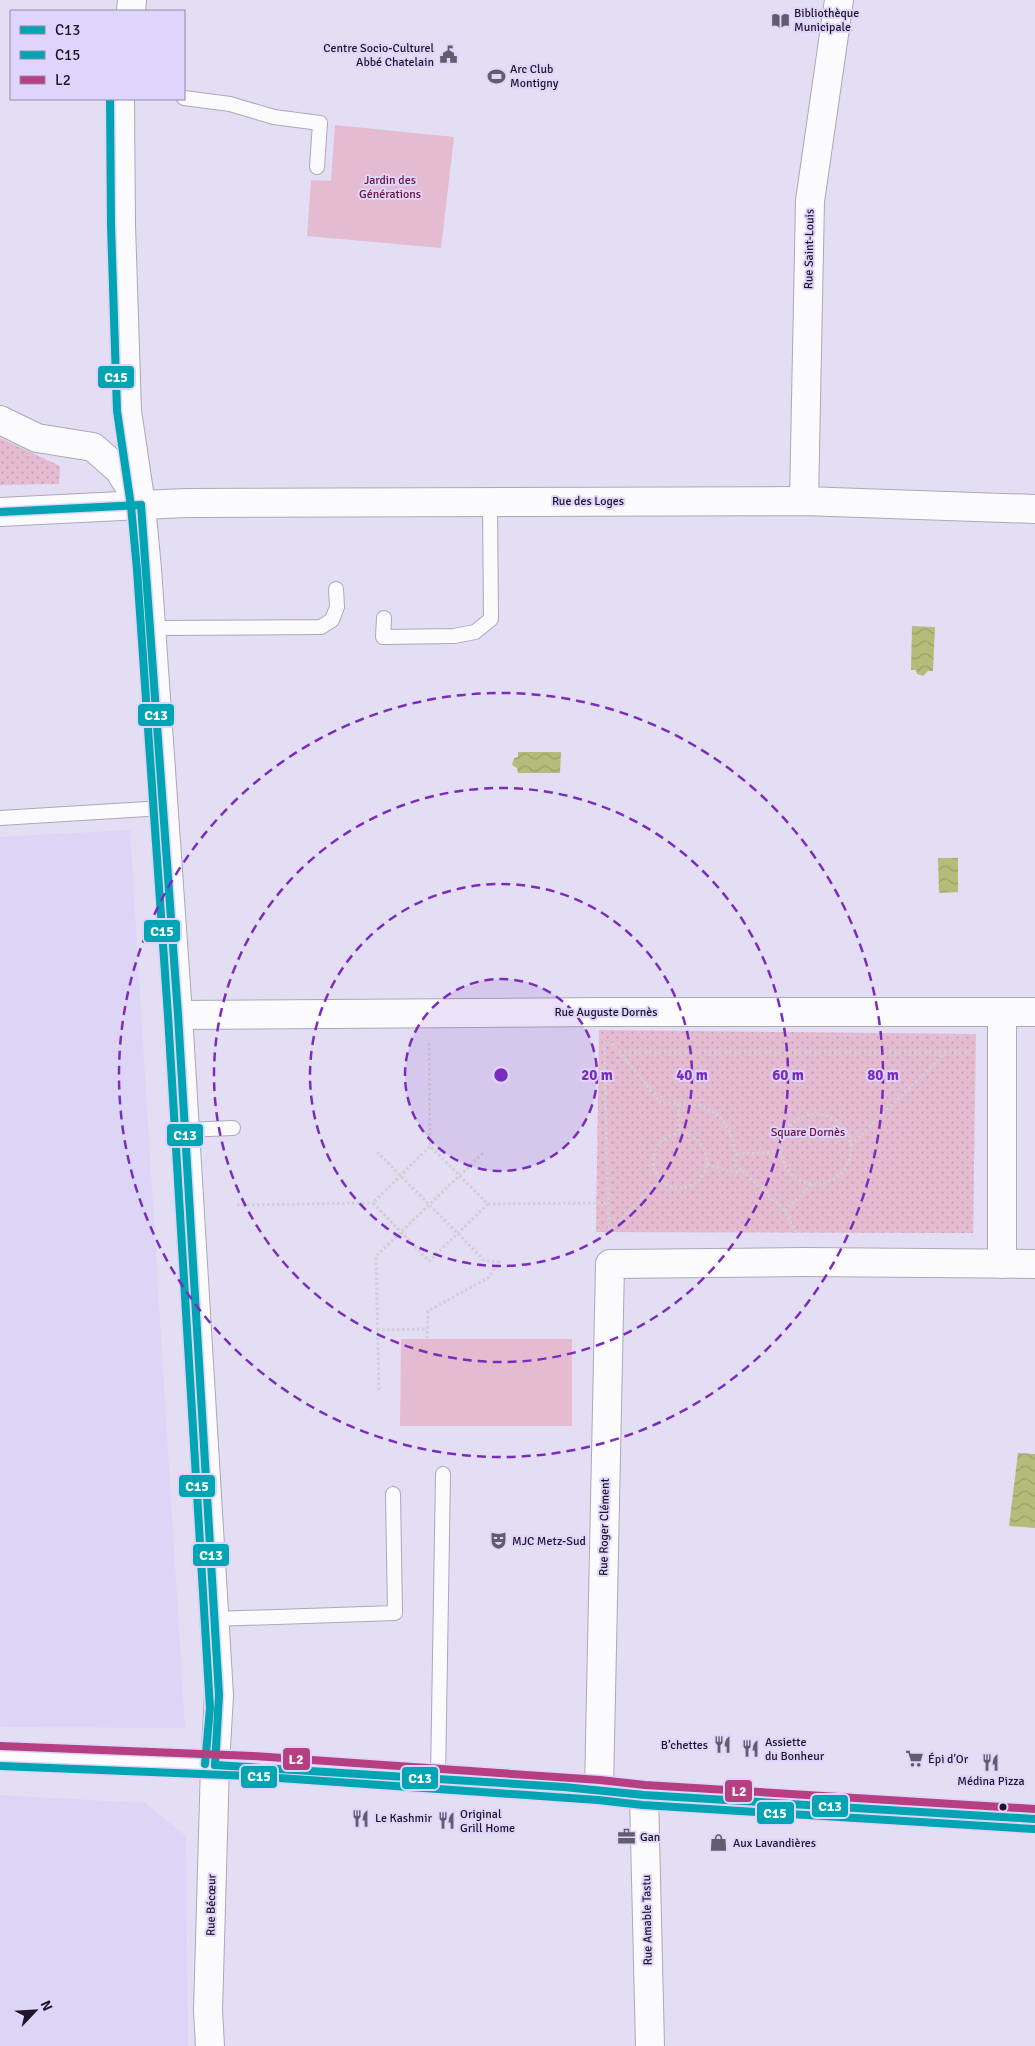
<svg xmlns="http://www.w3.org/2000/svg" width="1035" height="2046" viewBox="0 0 1035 2046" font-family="Signika,sans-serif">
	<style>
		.built { fill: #ddd5f6 }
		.green { fill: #e4bbd1 }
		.park { fill: url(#park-dots) }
		.water { fill: url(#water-waves) }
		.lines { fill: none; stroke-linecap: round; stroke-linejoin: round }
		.service-casing { stroke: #aca8b9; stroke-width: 16 }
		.minor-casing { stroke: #aca8b9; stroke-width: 30 }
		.tertiary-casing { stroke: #aca8b9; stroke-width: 30 }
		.secondary-casing { stroke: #aca8b9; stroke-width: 30 }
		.path { stroke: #d1d0d6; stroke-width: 3; stroke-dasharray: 2.5 2.5; stroke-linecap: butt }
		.service { stroke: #fbfafd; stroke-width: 14 }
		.minor { stroke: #fbfafd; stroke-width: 28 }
		.tertiary { stroke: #fbfafd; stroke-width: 28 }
		.secondary { stroke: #fbfafd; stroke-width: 28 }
		.bus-1-casing { stroke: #dfd5fc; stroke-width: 11 }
		.bus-2-casing { stroke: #dfd5fc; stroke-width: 11 }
		.bus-3-casing { stroke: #dfd5fc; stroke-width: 11 }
		.bus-1 { stroke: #00a4b2; stroke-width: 8 }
		.bus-2 { stroke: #00a4b2; stroke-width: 8 }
		.bus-3 { stroke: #b63f82; stroke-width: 8 }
		.ring { fill: none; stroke: #7b2cbf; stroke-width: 2.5; stroke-dasharray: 9 6 }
		.bus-dot { fill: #1c1628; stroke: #dfd5fc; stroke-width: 2 }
		.labels { text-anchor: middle; stroke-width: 4; stroke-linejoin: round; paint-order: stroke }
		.poi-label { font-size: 12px; fill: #1c1628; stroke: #dfd5fc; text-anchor: start }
		.park-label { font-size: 12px; fill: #6c103d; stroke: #dfd5fc }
		.street-label { font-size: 12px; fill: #1c1628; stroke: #dfd5fc }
		.centre { fill: #7b2cbf; stroke: #dfd5fc; stroke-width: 2.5 }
		.ring-label { font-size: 15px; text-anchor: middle; font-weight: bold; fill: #7b2cbf; stroke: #dfd5fc; stroke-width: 4; stroke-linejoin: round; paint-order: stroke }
		.line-badge { stroke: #dfd5fc; stroke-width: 2 }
		.badge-label { font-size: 14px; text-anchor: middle; font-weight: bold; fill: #fff }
	</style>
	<defs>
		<pattern id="park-dots" width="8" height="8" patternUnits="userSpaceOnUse" patternTransform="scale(1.25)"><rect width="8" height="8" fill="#e4bbd1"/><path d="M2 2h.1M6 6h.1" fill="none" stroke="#c3a0b3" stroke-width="1.8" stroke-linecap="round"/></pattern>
		<pattern id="water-waves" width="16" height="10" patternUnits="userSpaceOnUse" patternTransform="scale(1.25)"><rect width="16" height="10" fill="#b3bc79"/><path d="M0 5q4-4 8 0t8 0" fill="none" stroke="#99a169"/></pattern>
	</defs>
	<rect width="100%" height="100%" fill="#e3def3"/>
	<g class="built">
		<path d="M 130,830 L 185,1728 L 0,1727 L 0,837 Z"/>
		<path d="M 0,1795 L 145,1803 L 186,1836 L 188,2046 L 0,2046 Z"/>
	</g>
	<g class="green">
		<path d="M 335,125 L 454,137 L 441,248 L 307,236 L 311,180 L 331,181 Z"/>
		<path d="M 401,1339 L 572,1339 L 572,1426 L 400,1426 Z"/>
	</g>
	<g class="park">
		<path d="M 0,438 L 60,466 L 59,484 L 0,485 Z"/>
		<path d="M 599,1030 L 976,1034 L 973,1233 L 596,1232 Z"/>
	</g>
	<g class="water">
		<path d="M 912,626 L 935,627 L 933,671 L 928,671 L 923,676 L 917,674 L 916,670 L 911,670 Z"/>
		<path d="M 518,752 L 561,752 L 560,773 L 518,773 L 517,768 L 512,765 L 514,758 L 518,757 Z"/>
		<path d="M 938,858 L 958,858 L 958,892 L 939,893 Z"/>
		<path d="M 1018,1453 L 1035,1454 L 1035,1528 L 1009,1526 Z"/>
	</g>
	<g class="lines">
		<defs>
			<g id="service">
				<path d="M 184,98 L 230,104 L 274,117 L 320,123 L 317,167"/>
				<path d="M 384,618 L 383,637 L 454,636 L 475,632 L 491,619 L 490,502"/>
				<path d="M 151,628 L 321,627 L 332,620 L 337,607 L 336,589"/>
				<path d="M 0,818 L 163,808"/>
				<path d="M 184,1130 L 233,1128"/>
				<path d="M 214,1619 L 395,1613 L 393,1494"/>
				<path d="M 438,1779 L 443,1474"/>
			</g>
			<g id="minor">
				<path d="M 131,11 L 132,0"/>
				<path d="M 120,99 L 121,225 L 127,411 L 141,505"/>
				<path d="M 0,420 L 37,438 L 93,447 L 119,470 L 136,497"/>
				<path d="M 804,501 L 810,201 L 839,0"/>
				<path d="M 141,505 L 187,503 L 804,501 L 1035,509"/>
				<path d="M 1002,1012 L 1002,1264"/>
				<path d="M 178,1015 L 604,1012 L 1035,1012"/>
				<path d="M 599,1790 L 610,1264 L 804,1262 L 1035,1264"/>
				<path d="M 644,1795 L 650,2046"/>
				<path d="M 210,2046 L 208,2011 L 215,1765"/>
			</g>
			<path id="tertiary" d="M 0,512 L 141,505 L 147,569 L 178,1015 L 219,1695 L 215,1765"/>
			<path id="secondary" d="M 0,1756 L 252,1766 L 599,1790 L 644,1795 L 1035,1819"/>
		</defs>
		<use href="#service" class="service-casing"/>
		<use href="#minor" class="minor-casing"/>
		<use href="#tertiary" class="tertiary-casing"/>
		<use href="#secondary" class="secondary-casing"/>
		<g class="path">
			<path d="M 604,1042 L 609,1233"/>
			<path d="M 429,1043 L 430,1146 L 488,1204 L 429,1261 L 373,1203 L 430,1146"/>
			<path d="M 612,1043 L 661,1103 C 674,1104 691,1102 704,1107 C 726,1116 737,1142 736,1165 L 785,1211 L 796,1233"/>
			<path d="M 619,1052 L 971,1052"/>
			<path d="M 678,1104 L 679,1134"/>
			<circle cx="816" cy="1149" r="35"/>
			<circle cx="680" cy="1161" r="27"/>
			<path d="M 851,1145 L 945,1053"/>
			<path d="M 377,1152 L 484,1260 L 499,1262 L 488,1278 L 428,1311 L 427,1339"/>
			<path d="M 737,1154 L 780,1152"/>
			<path d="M 707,1164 L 736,1173 L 741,1170"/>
			<path d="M 488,1204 L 608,1203"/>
			<path d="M 237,1205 L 373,1203"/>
			<path d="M 785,1211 L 812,1184"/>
			<path d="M 609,1233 L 660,1179"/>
			<path d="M 377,1330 L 427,1329"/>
			<path d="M 379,1390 L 376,1256 L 484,1152"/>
		</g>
		<use href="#service" class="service"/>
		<use href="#minor" class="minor"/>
		<use href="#tertiary" class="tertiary"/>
		<use href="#secondary" class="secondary"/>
		<defs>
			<g id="bus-1">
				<path d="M 141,505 L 178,1015 L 219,1695 L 215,1765"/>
				<path d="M 0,512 L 141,505"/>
				<path d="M 215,1765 L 564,1787 L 644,1795 L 1035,1819"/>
			</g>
			<g id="bus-2">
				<path d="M 110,99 L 111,225 L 117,411 L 131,506 L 137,570 L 168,1016 L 210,1708 L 205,1764"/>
				<path d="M 0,1766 L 251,1776 L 598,1800 L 643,1805 L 1034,1829"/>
			</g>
			<path id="bus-3" d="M 0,1746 L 253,1756 L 600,1780 L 645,1785 L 1035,1809"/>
		</defs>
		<use href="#bus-1" class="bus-1-casing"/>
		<use href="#bus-2" class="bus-2-casing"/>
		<use href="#bus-3" class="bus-3-casing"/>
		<use href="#bus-1" class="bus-1"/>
		<use href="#bus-2" class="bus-2"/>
		<use href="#bus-3" class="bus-3"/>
	</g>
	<circle cx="501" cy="1075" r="96" fill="#7b2cbf" fill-opacity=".12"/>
	<g class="ring">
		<circle cx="501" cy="1075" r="96"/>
		<circle cx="501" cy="1075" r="191"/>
		<circle cx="501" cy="1075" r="287"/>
		<circle cx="501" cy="1075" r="382"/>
	</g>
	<defs>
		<symbol id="library-bare" viewBox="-9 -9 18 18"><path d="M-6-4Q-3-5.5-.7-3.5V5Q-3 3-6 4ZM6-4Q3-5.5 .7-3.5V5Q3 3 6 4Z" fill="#625c6f" stroke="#dfd5fc" stroke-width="2.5" paint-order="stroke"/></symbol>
		<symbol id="civic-bare" viewBox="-9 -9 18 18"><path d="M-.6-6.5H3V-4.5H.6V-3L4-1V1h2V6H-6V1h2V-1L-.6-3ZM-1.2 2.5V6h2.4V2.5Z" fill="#625c6f" stroke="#dfd5fc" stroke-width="2.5" paint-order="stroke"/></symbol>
		<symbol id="stadium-bare" viewBox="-9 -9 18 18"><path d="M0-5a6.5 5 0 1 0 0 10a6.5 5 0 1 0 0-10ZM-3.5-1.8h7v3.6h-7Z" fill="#625c6f" stroke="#dfd5fc" stroke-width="2.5" paint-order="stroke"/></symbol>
		<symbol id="theatre-bare" viewBox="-9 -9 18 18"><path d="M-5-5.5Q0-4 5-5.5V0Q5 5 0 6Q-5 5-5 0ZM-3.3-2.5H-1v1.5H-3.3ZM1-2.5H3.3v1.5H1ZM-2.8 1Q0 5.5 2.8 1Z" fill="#625c6f" stroke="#dfd5fc" stroke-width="2.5" paint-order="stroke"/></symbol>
		<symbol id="restaurant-bare" viewBox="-9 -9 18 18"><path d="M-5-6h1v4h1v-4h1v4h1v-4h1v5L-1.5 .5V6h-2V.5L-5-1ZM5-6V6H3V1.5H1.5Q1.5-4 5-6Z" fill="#625c6f" stroke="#dfd5fc" stroke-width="2.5" paint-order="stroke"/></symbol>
		<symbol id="supermarket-bare" viewBox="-9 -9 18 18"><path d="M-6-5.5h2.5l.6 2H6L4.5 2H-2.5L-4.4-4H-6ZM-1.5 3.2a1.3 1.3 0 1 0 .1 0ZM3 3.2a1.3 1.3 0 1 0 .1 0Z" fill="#625c6f" stroke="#dfd5fc" stroke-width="2.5" paint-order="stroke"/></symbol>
		<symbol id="office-bare" viewBox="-9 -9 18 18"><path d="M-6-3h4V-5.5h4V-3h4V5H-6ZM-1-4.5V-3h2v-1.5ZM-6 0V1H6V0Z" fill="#625c6f" stroke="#dfd5fc" stroke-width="2.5" paint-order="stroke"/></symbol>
		<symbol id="shop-bare" viewBox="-9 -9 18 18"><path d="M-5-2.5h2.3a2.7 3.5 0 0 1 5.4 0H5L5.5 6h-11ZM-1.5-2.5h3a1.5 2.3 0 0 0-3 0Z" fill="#625c6f" stroke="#dfd5fc" stroke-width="2.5" paint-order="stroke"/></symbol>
	</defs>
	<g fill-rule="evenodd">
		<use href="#library-bare" x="768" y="8" width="25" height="25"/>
		<use href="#civic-bare" x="436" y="42" width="25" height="25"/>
		<use href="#stadium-bare" x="484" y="64" width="25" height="25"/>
		<use href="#theatre-bare" x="486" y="1528" width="25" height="25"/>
		<use href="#restaurant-bare" x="710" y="1732" width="25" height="25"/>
		<use href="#restaurant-bare" x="738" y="1736" width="25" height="25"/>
		<use href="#supermarket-bare" x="902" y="1746" width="25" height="25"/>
		<use href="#restaurant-bare" x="978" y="1750" width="25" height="25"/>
		<use href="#restaurant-bare" x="348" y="1806" width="25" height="25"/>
		<use href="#restaurant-bare" x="434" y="1808" width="25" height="25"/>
		<use href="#office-bare" x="614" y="1824" width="25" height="25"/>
		<use href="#shop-bare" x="706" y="1830" width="25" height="25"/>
	</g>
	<circle class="bus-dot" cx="1003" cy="1807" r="4.5"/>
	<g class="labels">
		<g class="poi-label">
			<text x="794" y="17">Bibliothèque<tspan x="794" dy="14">Municipale</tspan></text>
			<text x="434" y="52" text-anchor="end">Centre Socio-Culturel<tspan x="434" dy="14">Abbé Chatelain</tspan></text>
			<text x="510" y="73">Arc Club<tspan x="510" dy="14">Montigny</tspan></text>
			<text x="512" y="1545">MJC Metz-Sud</text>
			<text x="765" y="1746">Assiette<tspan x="765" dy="14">du Bonheur</tspan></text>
			<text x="708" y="1749" text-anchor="end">B’chettes</text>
			<text x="928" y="1763">Épi d'Or</text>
			<text x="991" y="1785" text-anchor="middle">Médina Pizza</text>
			<text x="460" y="1818">Original<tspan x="460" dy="14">Grill Home</tspan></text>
			<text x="375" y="1822">Le Kashmir</text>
			<text x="640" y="1841">Gan</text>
			<text x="733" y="1847">Aux Lavandières</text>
		</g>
		<g class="park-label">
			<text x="390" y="184">Jardin des<tspan x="390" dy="14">Générations</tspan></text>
			<text x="808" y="1136">Square Dornès</text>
		</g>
		<g class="street-label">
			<text transform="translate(809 249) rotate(-89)" y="4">Rue Saint-Louis</text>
			<text x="588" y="505">Rue des Loges</text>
			<text x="606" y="1016">Rue Auguste Dornès</text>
			<text transform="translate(604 1527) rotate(-89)" y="4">Rue Roger Clément</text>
			<text transform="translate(211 1905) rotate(-89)" y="4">Rue Bécœur</text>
			<text transform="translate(647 1920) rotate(-91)" y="4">Rue Amable Tastu</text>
		</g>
	</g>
	<circle cx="501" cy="1075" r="8" class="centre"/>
	<g class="ring-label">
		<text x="597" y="1080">20 m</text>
		<text x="692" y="1080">40 m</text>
		<text x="788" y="1080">60 m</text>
		<text x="883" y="1080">80 m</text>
	</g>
	<g class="line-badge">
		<rect x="97" y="365" width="38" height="24" rx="5" fill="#00a4b2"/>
		<rect x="137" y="703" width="38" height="24" rx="5" fill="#00a4b2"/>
		<rect x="143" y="919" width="38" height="24" rx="5" fill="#00a4b2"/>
		<rect x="166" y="1123" width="38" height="24" rx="5" fill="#00a4b2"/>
		<rect x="178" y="1474" width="38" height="24" rx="5" fill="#00a4b2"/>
		<rect x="192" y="1543" width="38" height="24" rx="5" fill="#00a4b2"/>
		<rect x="282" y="1747" width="29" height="24" rx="5" fill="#b63f82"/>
		<rect x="240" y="1765" width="38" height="24" rx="5" fill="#00a4b2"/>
		<rect x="401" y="1766" width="38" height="24" rx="5" fill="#00a4b2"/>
		<rect x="724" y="1779" width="29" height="24" rx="5" fill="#b63f82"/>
		<rect x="811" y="1794" width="38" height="24" rx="5" fill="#00a4b2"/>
		<rect x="756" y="1801" width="39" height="24" rx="5" fill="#00a4b2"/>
	</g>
	<g class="badge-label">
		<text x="116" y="382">C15</text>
		<text x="156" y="720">C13</text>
		<text x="162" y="936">C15</text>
		<text x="185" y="1140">C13</text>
		<text x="197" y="1491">C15</text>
		<text x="211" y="1560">C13</text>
		<text x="296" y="1764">L2</text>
		<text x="259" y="1781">C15</text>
		<text x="420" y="1783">C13</text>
		<text x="739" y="1796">L2</text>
		<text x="830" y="1811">C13</text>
		<text x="775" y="1818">C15</text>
	</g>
	<rect x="10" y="10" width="175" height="90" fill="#dfd5fc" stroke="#9189a7"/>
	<rect x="20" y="26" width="25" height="8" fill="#00a4b2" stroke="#9189a7"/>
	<text x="55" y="35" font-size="15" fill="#1c1628">C13</text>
	<rect x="20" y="51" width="25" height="8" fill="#00a4b2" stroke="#9189a7"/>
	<text x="55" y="60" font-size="15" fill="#1c1628">C15</text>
	<rect x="20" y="76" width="25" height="8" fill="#b63f82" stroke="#9189a7"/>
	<text x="55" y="85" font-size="15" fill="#1c1628">L2</text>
	<g transform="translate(35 2011) rotate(65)" stroke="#dfd5fc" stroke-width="4" paint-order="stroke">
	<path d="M0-4L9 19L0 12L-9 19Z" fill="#1c1628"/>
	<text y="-8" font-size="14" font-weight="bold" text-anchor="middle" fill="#1c1628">N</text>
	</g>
</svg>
